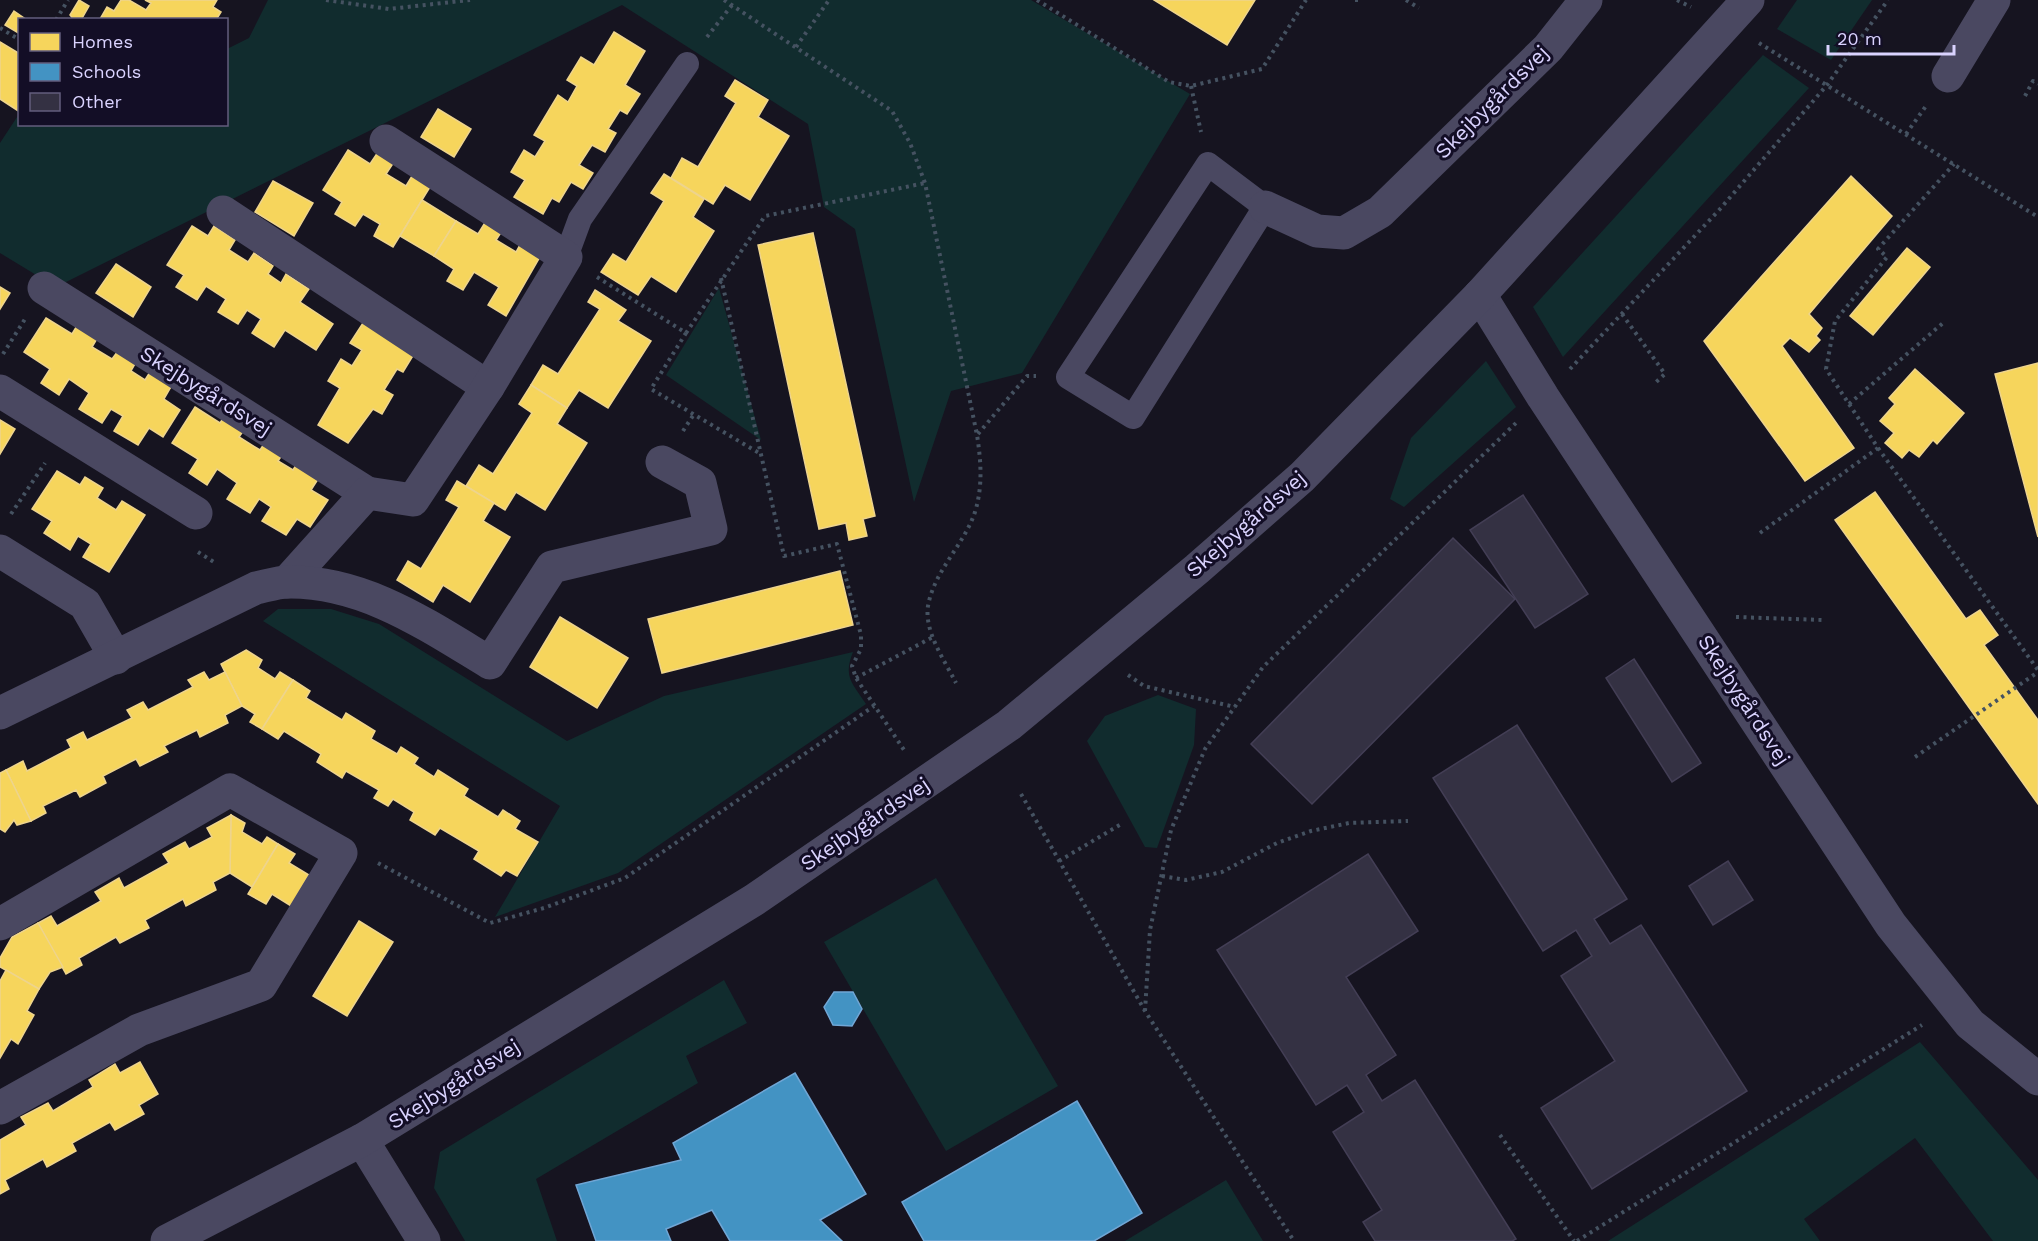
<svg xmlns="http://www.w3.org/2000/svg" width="2038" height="1241" viewBox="0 0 2038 1241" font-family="'Work Sans',sans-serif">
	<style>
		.green { fill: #112c2e }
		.homes { fill: #f6d55c; stroke: #eed48d; stroke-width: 1.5 }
		.schools { fill: #4393c3; stroke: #70a6d5; stroke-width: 1.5 }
		.building { fill: #343143; stroke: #433e55; stroke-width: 1.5 }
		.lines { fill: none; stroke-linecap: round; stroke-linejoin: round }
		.path { stroke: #455261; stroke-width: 4; stroke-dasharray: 3 4.5; stroke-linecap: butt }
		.service { stroke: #4a4861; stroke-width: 24 }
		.minor { stroke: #4a4861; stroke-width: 33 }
		.tertiary { stroke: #4a4861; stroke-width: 33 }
		.labels { text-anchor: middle; stroke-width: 6; stroke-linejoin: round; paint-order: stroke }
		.street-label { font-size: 21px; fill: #dad3ff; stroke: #130e26 }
	</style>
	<rect width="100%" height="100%" fill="#161420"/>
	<g class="green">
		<path d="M 268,0 L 1031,0 L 1190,94 L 1022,373 L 951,391 L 914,502 L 855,229 L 824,207 L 808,124 L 622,5 L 56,287 L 0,253 L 0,143 L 19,114 L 20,124 L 226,124 L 227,49 L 249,38 Z"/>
		<path d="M 1797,0 L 1872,0 L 1831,60 L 1777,29 Z"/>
		<path d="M 1763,55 L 1809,88 L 1563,357 L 1533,307 Z"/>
		<path d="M 719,288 L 761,440 L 666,375 Z"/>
		<path d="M 1486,361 L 1516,407 L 1404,507 L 1390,499 L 1411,438 Z"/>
		<path d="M 278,609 L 331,609 L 379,624 L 567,741 L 664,696 L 853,652 C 843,677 852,683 866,704 L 618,873 L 495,917 L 560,806 L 263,621 Z"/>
		<path d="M 1158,695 L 1196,709 L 1194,745 L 1157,848 L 1145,847 L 1087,741 L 1105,716 Z"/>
		<path d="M 936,878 L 1058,1086 L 946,1151 L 824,942 Z"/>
		<path d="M 724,980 L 747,1023 L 686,1056 L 698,1083 L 536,1179 L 557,1241 L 465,1241 L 434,1188 L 440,1152 Z"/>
		<path d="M 1920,1042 L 2038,1180 L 2038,1241 L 1993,1241 L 1915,1138 L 1804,1219 L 1820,1241 L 1608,1241 Z"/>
		<path d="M 1226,1180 L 1263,1241 L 1125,1241 Z"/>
	</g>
	<g class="homes">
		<path d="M 79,0 L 89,6 L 81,20 L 74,20 L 70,15 Z"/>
		<path d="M 121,0 L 129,0 L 146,10 L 151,3 L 145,0 L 217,0 L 213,7 L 221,12 L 216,20 L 100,19 L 107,7 L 114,11 Z"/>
		<path d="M 1154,0 L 1255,0 L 1227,45 Z"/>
		<path d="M 14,11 L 27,20 L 20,20 L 20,34 L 5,25 Z"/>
		<path d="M 614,32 L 645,51 L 625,85 L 640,94 L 627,114 L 620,110 L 608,129 L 616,133 L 605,152 L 592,145 L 579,165 L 593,173 L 583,189 L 571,182 L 559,202 L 552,198 L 543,214 L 514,197 L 525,180 L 511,172 L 524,150 L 535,157 L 545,141 L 534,135 L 558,95 L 568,102 L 577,86 L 567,80 L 581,57 L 594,65 Z"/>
		<path d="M 0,42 L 20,54 L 20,112 L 0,99 Z"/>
		<path d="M 735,80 L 768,100 L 758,117 L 789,136 L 750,200 L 725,185 L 713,204 L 671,178 L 682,158 L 698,167 L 736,103 L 725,96 Z"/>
		<path d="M 438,109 L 471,129 L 454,157 L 421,137 Z"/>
		<path d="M 348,150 L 370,164 L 378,152 L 394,162 L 386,174 L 406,186 L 412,176 L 430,187 L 393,247 L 374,236 L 380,224 L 363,214 L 355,226 L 335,214 L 342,202 L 323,190 Z"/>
		<path d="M 664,174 L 704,199 L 693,217 L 714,231 L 676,292 L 651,276 L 638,295 L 601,272 L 613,254 L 626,262 L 664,201 L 651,193 Z"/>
		<path d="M 1851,176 L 1892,216 L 1809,314 L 1822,328 L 1816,336 L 1820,340 L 1809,352 L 1790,338 L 1782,346 L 1854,448 L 1805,481 L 1704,341 Z"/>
		<path d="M 273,181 L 313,203 L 294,236 L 255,212 Z"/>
		<path d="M 422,200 L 456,221 L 434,256 L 400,236 Z"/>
		<path d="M 456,221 L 478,234 L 486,221 L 502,231 L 496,240 L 516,252 L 521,243 L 541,255 L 506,316 L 488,305 L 499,287 L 474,272 L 463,290 L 447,281 L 454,269 L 434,256 Z"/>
		<path d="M 192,226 L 208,236 L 214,226 L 235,240 L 229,250 L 248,262 L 254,253 L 273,266 L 268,274 L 281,283 L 286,274 L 309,289 L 300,302 L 333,324 L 316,350 L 285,330 L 274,347 L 252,333 L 261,319 L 247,310 L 238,324 L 218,312 L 226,299 L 206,286 L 197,300 L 176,287 L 184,275 L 167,265 Z"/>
		<path d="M 813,233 L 875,516 L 863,519 L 867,536 L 849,540 L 846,523 L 819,529 L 758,245 Z"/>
		<path d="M 1907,248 L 1930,267 L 1873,335 L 1850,316 Z"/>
		<path d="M 116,264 L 151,287 L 133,317 L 96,293 Z"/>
		<path d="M 0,287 L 10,293 L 0,309 Z"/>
		<path d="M 595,290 L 626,310 L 618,321 L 651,341 L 608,408 L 579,390 L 567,408 L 531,385 L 543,365 L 558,374 L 600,309 L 588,302 Z"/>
		<path d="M 46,318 L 72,334 L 78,324 L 98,337 L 92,347 L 112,359 L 118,351 L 136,362 L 131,371 L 145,380 L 150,372 L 172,385 L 164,399 L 180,410 L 163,437 L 149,428 L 138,445 L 114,431 L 123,416 L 111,409 L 102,423 L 79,409 L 89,393 L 69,379 L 59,395 L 41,383 L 50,369 L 24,352 Z"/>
		<path d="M 363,323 L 414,354 L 403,372 L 397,369 L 384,390 L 393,395 L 382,414 L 373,409 L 348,443 L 318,425 L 340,388 L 328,381 L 341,359 L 352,366 L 362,350 L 350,343 Z"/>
		<path d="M 2038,363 L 2038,537 L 1995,374 Z"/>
		<path d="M 1915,369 L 1964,413 L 1937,444 L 1933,440 L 1919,457 L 1909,450 L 1902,458 L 1885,443 L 1894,433 L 1880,421 L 1895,404 L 1889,398 Z"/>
		<path d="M 531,385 L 567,408 L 557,424 L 587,443 L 545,510 L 516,492 L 505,510 L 466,486 L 479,465 L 493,474 L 532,413 L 519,404 Z"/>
		<path d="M 195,407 L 220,423 L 226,414 L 246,427 L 239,437 L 260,450 L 266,441 L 284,452 L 278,461 L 293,470 L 298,462 L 320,476 L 311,490 L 328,500 L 310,527 L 297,519 L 286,535 L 262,521 L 271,507 L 259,499 L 250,513 L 227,499 L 237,483 L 217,469 L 207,485 L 189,473 L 198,459 L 172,443 Z"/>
		<path d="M 0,420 L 15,429 L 0,454 Z"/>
		<path d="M 57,471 L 80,485 L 85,477 L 103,488 L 97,498 L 116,510 L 122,501 L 145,515 L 109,572 L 83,557 L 91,544 L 78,536 L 70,550 L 44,533 L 52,521 L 32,509 Z"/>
		<path d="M 457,481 L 494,503 L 483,521 L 510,537 L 470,602 L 443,585 L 433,602 L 397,580 L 408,561 L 421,569 L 459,507 L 446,500 Z"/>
		<path d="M 1875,492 L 1966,619 L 1980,610 L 1998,635 L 1984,645 L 2038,720 L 2038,804 L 1835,520 Z"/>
		<path d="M 840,571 L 853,625 L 662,673 L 648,619 Z"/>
		<path d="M 560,617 L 628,658 L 597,708 L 530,667 Z"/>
		<path d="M 246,650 L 262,660 L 258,668 L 275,679 L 280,672 L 293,680 L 262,729 L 250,722 L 255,714 L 242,706 L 221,664 Z"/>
		<path d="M 204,672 L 209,680 L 225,672 L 242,706 L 225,715 L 228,723 L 200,737 L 197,730 L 164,746 L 168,752 L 140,766 L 136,759 L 103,776 L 106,783 L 80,797 L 76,790 L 43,806 L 46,813 L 31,821 L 6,770 L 23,761 L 27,771 L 71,748 L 67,740 L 83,732 L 87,740 L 132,718 L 127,710 L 143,702 L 148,710 L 193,687 L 188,680 Z"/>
		<path d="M 293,680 L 310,691 L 306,698 L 342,720 L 346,713 L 375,731 L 371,739 L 397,754 L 401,747 L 418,758 L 414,764 L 434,777 L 438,770 L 468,789 L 464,796 L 498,817 L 503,810 L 520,821 L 515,829 L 538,842 L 517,876 L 506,870 L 501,876 L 474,859 L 479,851 L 440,828 L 435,835 L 410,820 L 414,812 L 393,799 L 388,806 L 374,798 L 379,790 L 346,771 L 342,778 L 317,762 L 321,754 L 284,731 L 278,739 L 262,729 Z"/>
		<path d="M 6,770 L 31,821 L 17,825 L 14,820 L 5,832 L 0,829 L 0,773 Z"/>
		<path d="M 231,815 L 245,823 L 242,832 L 262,844 L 267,837 L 278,844 L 252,887 L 230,873 Z"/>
		<path d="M 231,815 L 230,873 L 213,882 L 216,890 L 186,906 L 183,899 L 145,920 L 149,928 L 120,943 L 116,937 L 79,958 L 82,965 L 66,974 L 38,923 L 51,916 L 57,926 L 101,901 L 95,892 L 119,878 L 124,888 L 169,863 L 163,854 L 185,842 L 189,849 L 212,837 L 207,828 Z"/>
		<path d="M 278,844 L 295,854 L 289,863 L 309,875 L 291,906 L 272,894 L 266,904 L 248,894 Z"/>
		<path d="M 359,921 L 393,942 L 347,1016 L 313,996 Z"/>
		<path d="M 38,923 L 63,967 L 50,972 L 39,989 L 0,967 L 0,958 L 12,937 Z"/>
		<path d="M 6,970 L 39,989 L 27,1011 L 34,1015 L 18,1044 L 11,1039 L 0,1058 L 0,981 Z"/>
		<path d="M 140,1062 L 158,1094 L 139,1105 L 144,1114 L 115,1130 L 110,1122 L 72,1143 L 76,1151 L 47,1167 L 43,1159 L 5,1180 L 9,1189 L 0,1194 L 0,1140 L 26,1125 L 21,1117 L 48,1103 L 53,1111 L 93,1087 L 89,1080 L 115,1064 L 120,1073 Z"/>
	</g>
	<g class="schools">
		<path d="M 834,992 L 853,992 L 862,1009 L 852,1026 L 833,1025 L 824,1007 Z"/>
		<path d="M 795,1073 L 866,1194 L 820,1220 L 842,1241 L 730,1241 L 712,1210 L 666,1229 L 671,1241 L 596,1241 L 576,1185 L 681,1160 L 673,1143 Z"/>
		<path d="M 1077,1101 L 1142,1213 L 1094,1241 L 924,1241 L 902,1202 Z"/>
	</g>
	<g class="building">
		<path d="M 1523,495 L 1588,594 L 1535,628 L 1470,530 Z"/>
		<path d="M 1453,538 L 1515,599 L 1312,804 L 1251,744 Z"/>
		<path d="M 1634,659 L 1701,763 L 1672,782 L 1606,678 Z"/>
		<path d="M 1517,725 L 1627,899 L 1594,919 L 1610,944 L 1641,925 L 1747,1091 L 1592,1189 L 1541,1108 L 1615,1061 L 1561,976 L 1592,956 L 1576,930 L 1543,951 L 1433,778 Z"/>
		<path d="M 1368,854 L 1418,931 L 1346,977 L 1396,1055 L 1366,1075 L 1382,1101 L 1415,1080 L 1516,1239 L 1512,1241 L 1375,1241 L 1363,1222 L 1382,1210 L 1333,1132 L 1364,1112 L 1347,1085 L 1316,1105 L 1217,950 Z"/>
		<path d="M 1728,861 L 1753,900 L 1713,925 L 1689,886 Z"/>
	</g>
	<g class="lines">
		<g class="path">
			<path d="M 326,0 L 389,9 L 470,0"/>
			<path d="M 724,0 L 892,111 L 910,143 L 925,183 L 977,435 C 981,461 983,486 975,512 C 964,545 934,571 928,606 C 924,632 945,661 956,683"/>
			<path d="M 1037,0 L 1169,82 L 1191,86 L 1262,69 L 1306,0"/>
			<path d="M 1355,0 L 1359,0"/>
			<path d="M 1406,0 L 1419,8"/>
			<path d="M 1677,0 L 1691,7"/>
			<path d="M 56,20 L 68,0"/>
			<path d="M 0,28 L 20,40"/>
			<path d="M 707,37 L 732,5"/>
			<path d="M 1759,43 L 2038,217"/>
			<path d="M 796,47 L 829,0"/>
			<path d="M 1191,86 L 1201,132"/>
			<path d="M 2025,96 L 2033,81 L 2038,84"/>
			<path d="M 1906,134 L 1926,106"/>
			<path d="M 597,277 L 686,333 L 651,389 L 759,453"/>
			<path d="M 721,278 L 784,556 L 837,544 L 861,635 L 861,649 L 852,666 L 856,678 L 904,750"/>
			<path d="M 1622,314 L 1665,374 L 1654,384"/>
			<path d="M 686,333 L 765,216 L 925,183"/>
			<path d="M 3,354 L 25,319"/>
			<path d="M 1570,369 L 1720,209 L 1827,85 L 1888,0"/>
			<path d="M 1849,404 L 1943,323"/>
			<path d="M 683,431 L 694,414"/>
			<path d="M 978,434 L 1027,376 L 1036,376"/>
			<path d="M 1878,448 L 2038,670"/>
			<path d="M 11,514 L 45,463"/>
			<path d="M 1760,533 L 1878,448 L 1826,369 L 1835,321 L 1887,257 L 1878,249 L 1954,164"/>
			<path d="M 198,552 L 217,564"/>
			<path d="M 1736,617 L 1822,620"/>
			<path d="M 1128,675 L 1144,686 L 1235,707"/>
			<path d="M 856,678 L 933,637"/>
			<path d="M 1915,757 L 2038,672"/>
			<path d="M 1021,794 L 1145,1011 L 1294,1241"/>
			<path d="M 1059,861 L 1123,823"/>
			<path d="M 378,863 L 490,923 L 544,908 L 625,878 L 874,706"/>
			<path d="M 1162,876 L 1186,880 L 1222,872 L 1277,843 L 1311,831 L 1349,823 L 1408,821"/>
			<path d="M 1145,1011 L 1150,930 L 1171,830 L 1205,749 L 1263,667 L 1516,423"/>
			<path d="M 1500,1135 L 1574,1241"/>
			<path d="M 1577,1241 L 1922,1025"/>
		</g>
		<g class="service">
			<path d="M 1208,164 L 1265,207 L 1133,417 L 1068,377 Z"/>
			<path d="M 566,257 L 580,219 L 687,64"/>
		</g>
		<g class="minor">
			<path d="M 1948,76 L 1994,0"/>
			<path d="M 1265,207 L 1317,231 L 1344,233 L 1380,212 L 1548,48 L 1586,0"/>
			<path d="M 223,212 L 488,387"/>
			<path d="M 44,288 L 367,493"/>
			<path d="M 1480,295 L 1543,397 L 1891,925 L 1970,1024 L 2038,1079"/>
			<path d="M 0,391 L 196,513"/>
			<path d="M 0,551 L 85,604 L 116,658"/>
			<path d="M 287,582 L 367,493 L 413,500 L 488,387 L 566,257 L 386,141"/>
			<path d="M 0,713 L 256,588 C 266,586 278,582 288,582 C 364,581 427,625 490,663 L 552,567 L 711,529 L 700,483 L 662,462"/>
			<path d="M 0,924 L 230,790 L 341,853 L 261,985 L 139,1030 L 0,1108"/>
			<path d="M 362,1140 L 424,1241"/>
		</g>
		<path class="tertiary" d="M 167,1241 L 362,1140 L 754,900 L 1009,725 L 1197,569 L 1302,477 L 1480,295 L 1748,0"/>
	</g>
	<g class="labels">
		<g class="street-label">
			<text transform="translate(1492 102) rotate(-45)" y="7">Skejbygårdsvej</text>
			<text transform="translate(206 391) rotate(32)" y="7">Skejbygårdsvej</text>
			<text transform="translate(1246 524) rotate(-41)" y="7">Skejbygårdsvej</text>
			<text transform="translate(1744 700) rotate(57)" y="7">Skejbygårdsvej</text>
			<text transform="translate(865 824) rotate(-34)" y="7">Skejbygårdsvej</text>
			<text transform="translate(454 1084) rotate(-32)" y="7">Skejbygårdsvej</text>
		</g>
	</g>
	<rect x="18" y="18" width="210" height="108" fill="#130e26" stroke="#635d7d" stroke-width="1.5"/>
	<rect x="30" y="33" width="30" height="18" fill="#f6d55c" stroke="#635d7d" stroke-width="1.5"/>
	<text x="72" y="48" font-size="18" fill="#dad3ff">Homes</text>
	<rect x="30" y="63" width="30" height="18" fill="#4393c3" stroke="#635d7d" stroke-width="1.5"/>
	<text x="72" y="78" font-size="18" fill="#dad3ff">Schools</text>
	<rect x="30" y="93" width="30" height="18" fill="#343143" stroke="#635d7d" stroke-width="1.5"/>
	<text x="72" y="108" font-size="18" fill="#dad3ff">Other</text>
	<path d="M1828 45v9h126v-9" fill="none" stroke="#dad3ff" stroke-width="3"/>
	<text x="1837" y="45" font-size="18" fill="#dad3ff" stroke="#130e26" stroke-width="4.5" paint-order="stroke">20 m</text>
</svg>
